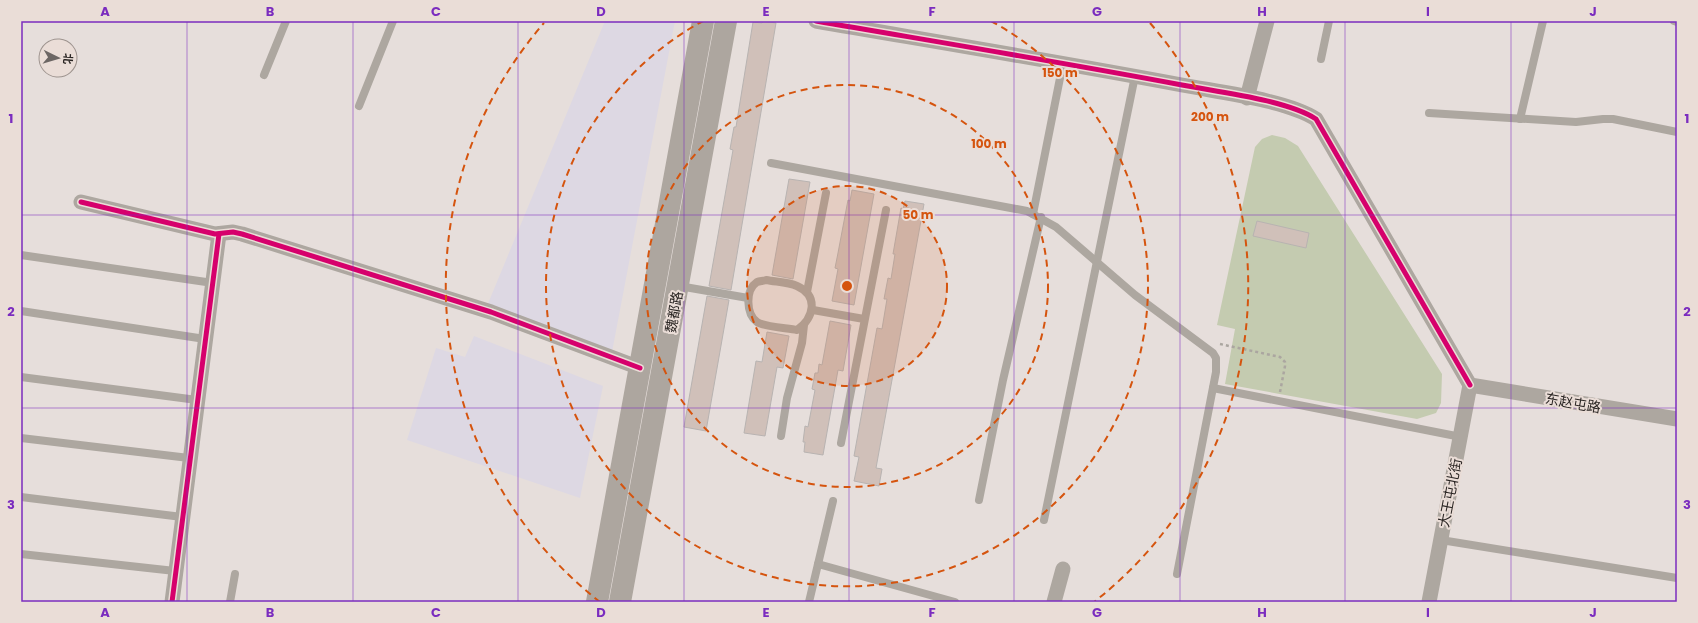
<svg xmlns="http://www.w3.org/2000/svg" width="1698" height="623" viewBox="0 0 1698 623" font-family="Poppins,'Noto Sans SC',sans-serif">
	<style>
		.commercial { fill: #ddd8e3 }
		.green { fill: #c4cbb0 }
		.building { fill: #d0c0b9; stroke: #b8b3b1 }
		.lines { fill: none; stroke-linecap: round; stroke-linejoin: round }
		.path { stroke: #aba6a0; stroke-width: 2.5; stroke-dasharray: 3 3; stroke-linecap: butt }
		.lane { stroke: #ada7a0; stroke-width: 8 }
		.street { stroke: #ada7a0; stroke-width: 15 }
		.secondary { stroke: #ada69f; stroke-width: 22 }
		.cycleway-casing { stroke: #eaddd7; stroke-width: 8 }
		.cycleway { stroke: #d6006c; stroke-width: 5 }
		.grid { fill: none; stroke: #7b2cbf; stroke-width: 1; stroke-opacity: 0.55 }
		.ring { fill: none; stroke: #d5540e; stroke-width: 2; stroke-dasharray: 7 5 }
		.labels { text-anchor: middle; stroke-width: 4; stroke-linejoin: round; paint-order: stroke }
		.street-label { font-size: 14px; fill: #2b2624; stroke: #eaddd7 }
		.centre { fill: #d5540e; stroke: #eaddd7; stroke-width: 2 }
		.ring-label { font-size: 12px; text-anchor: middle; font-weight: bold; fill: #d5540e; stroke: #eaddd7; stroke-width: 4; stroke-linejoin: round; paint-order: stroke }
		.neatline { fill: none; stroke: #7b2cbf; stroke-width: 1.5 }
		.grid-label { font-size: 13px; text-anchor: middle; font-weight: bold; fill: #7b2cbf }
	</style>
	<rect width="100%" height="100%" fill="#e6dedb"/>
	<g class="commercial">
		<path d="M 605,21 L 675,21 L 612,352 L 487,306 Z"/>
		<path d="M 474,336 L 603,386 L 580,498 L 407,440 L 436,348 L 465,357 Z"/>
	</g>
	<path class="green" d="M 1272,135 L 1285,138 L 1298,146 L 1442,374 L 1441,403 L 1436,413 L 1417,419 L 1225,384 L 1235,329 L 1217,325 L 1255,147 L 1262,139 Z"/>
	<g class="building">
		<path d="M 763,21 L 776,23 L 731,290 L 709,286 L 733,150 L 730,149 L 734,127 L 736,127 L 753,22 L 762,23 Z"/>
		<path d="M 789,179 L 810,182 L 793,279 L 772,275 Z"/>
		<path d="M 852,190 L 874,194 L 854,305 L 832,301 L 838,269 L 835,268 L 838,253 L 848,200 L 850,201 Z"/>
		<path d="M 905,201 L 924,204 L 876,468 L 882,469 L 879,486 L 854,481 L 859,457 L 854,456 L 877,328 L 882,329 L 887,299 L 884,299 L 888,278 L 891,279 L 895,254 L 893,254 L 901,208 L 903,209 Z"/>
		<path d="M 1257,221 L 1309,233 L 1306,248 L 1253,236 Z"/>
		<path d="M 707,296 L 729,300 L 706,431 L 684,427 Z"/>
		<path d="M 830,321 L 851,325 L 843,371 L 838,370 L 823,455 L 804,452 L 805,442 L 803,442 L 805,426 L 808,427 L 815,390 L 812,389 L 815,373 L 818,373 L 819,364 L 822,365 Z"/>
		<path d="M 767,332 L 789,336 L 783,368 L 777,367 L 765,436 L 744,433 L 756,361 L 762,362 Z"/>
	</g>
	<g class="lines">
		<path class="path" d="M 1220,344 L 1280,357 L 1285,362 L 1285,366 L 1280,392"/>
		<g class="lane">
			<path d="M 1674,21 L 1677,22"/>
			<path d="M 1321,59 L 1329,21"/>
			<path d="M 264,75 L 286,21"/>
			<path d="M 359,106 L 393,21"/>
			<path d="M 1429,113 L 1576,122 L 1603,119 L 1613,119 L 1677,132"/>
			<path d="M 1520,119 L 1543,21"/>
			<path d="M 771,163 L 1027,211 L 1056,227 L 1135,295 L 1213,353 L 1216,358 L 1216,372 L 1177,574"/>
			<path d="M 1033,214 L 1063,63"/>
			<path d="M 21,255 L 213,283"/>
			<path d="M 766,280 C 776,282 788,282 797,286 C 819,296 814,318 797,330 C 788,328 764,327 757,322 C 746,314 745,290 757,282 C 760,281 764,281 766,280 Z"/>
			<path d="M 679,286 L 748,298"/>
			<path d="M 807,292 L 826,193"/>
			<path d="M 813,310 L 864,319"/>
			<path d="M 21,311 L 205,339"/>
			<path d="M 21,377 L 197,400"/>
			<path d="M 1213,388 L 1461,437"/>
			<path d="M 781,436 L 787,398 L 802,343 L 804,325"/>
			<path d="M 21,438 L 189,458"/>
			<path d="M 841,443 L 886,210"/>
			<path d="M 21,497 L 182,517"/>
			<path d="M 979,500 L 1003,380 L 1041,217"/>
			<path d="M 1044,520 L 1135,76"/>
			<path d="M 1441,540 L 1677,578"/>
			<path d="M 21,554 L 175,571"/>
			<path d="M 818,564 L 955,602"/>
			<path d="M 230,602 L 235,574"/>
			<path d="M 809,602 L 833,501"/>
		</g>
		<g class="street">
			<path d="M 816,21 C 938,42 1060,62 1182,85 C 1218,92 1287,100 1316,119 L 1470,385"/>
			<path d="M 1247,98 L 1267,21"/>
			<path d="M 81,202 L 215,234 L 233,232 L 242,234 L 491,312 L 640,368"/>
			<path d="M 1470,385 L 1677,419"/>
			<path d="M 172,602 L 219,234"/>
			<path d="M 1054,602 L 1063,569"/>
			<path d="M 1429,602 L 1470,385"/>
		</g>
		<g class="secondary">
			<path d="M 597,602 L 703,21"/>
			<path d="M 620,602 L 726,21"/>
		</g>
		<defs>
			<g id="cycleway">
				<path d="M 816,21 C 938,42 1060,62 1182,85 C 1218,92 1287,100 1316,119 L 1470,385"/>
				<path d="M 81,202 L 215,234 L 233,232 L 242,234 L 491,312 L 640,368"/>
				<path d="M 172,602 L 219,234"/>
			</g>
		</defs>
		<use href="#cycleway" class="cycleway-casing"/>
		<use href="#cycleway" class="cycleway"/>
	</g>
	<path class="grid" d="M 187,21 L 187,602M 353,21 L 353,602M 518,21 L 518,602M 684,21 L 684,602M 849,21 L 849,602M 1014,21 L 1014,602M 1180,21 L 1180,602M 1345,21 L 1345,602M 1511,21 L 1511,602M 21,215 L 1677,215M 21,408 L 1677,408"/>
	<circle cx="847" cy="286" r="100" fill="#d5540e" fill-opacity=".12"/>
	<g class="ring">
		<circle cx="847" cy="286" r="100"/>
		<circle cx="847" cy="286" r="201"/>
		<path d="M991 21A301 301 0 1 1 703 21"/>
		<path d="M600 602A401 401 0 0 1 544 23M1150 23A401 401 0 0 1 1094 602"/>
	</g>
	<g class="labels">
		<g class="street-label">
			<text transform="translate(674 312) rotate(-80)" y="5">魏都路</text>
			<text transform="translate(1573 403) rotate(10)" y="5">东赵屯路</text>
			<text transform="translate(1450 493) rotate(-79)" y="5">大王屯北街</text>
		</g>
	</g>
	<circle cx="847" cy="286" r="6" class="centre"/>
	<g class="ring-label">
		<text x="1060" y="77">150 m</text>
		<text x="1210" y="121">200 m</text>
		<text x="989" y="148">100 m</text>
		<text x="918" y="219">50 m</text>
	</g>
	<rect width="1698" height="623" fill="none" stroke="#eaddd7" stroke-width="44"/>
	<g transform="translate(58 58) rotate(95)"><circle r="19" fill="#eaddd7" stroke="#9e948f"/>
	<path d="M0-3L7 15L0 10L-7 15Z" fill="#6c6664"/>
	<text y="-6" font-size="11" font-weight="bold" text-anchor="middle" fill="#2b2624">北</text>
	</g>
	<rect x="22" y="22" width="1654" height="579" class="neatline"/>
	<g class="grid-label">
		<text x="105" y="16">A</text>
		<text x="270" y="16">B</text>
		<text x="436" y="16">C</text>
		<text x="601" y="16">D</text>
		<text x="766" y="16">E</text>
		<text x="932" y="16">F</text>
		<text x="1097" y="16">G</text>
		<text x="1262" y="16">H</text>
		<text x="1428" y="16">I</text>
		<text x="1593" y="16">J</text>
		<text x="11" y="123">1</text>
		<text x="1687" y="123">1</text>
		<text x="11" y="316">2</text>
		<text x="1687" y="316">2</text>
		<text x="11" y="509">3</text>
		<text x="1687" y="509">3</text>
		<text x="105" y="617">A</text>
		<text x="270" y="617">B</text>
		<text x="436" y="617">C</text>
		<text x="601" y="617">D</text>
		<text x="766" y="617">E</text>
		<text x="932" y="617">F</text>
		<text x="1097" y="617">G</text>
		<text x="1262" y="617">H</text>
		<text x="1428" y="617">I</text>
		<text x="1593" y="617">J</text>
	</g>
</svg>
